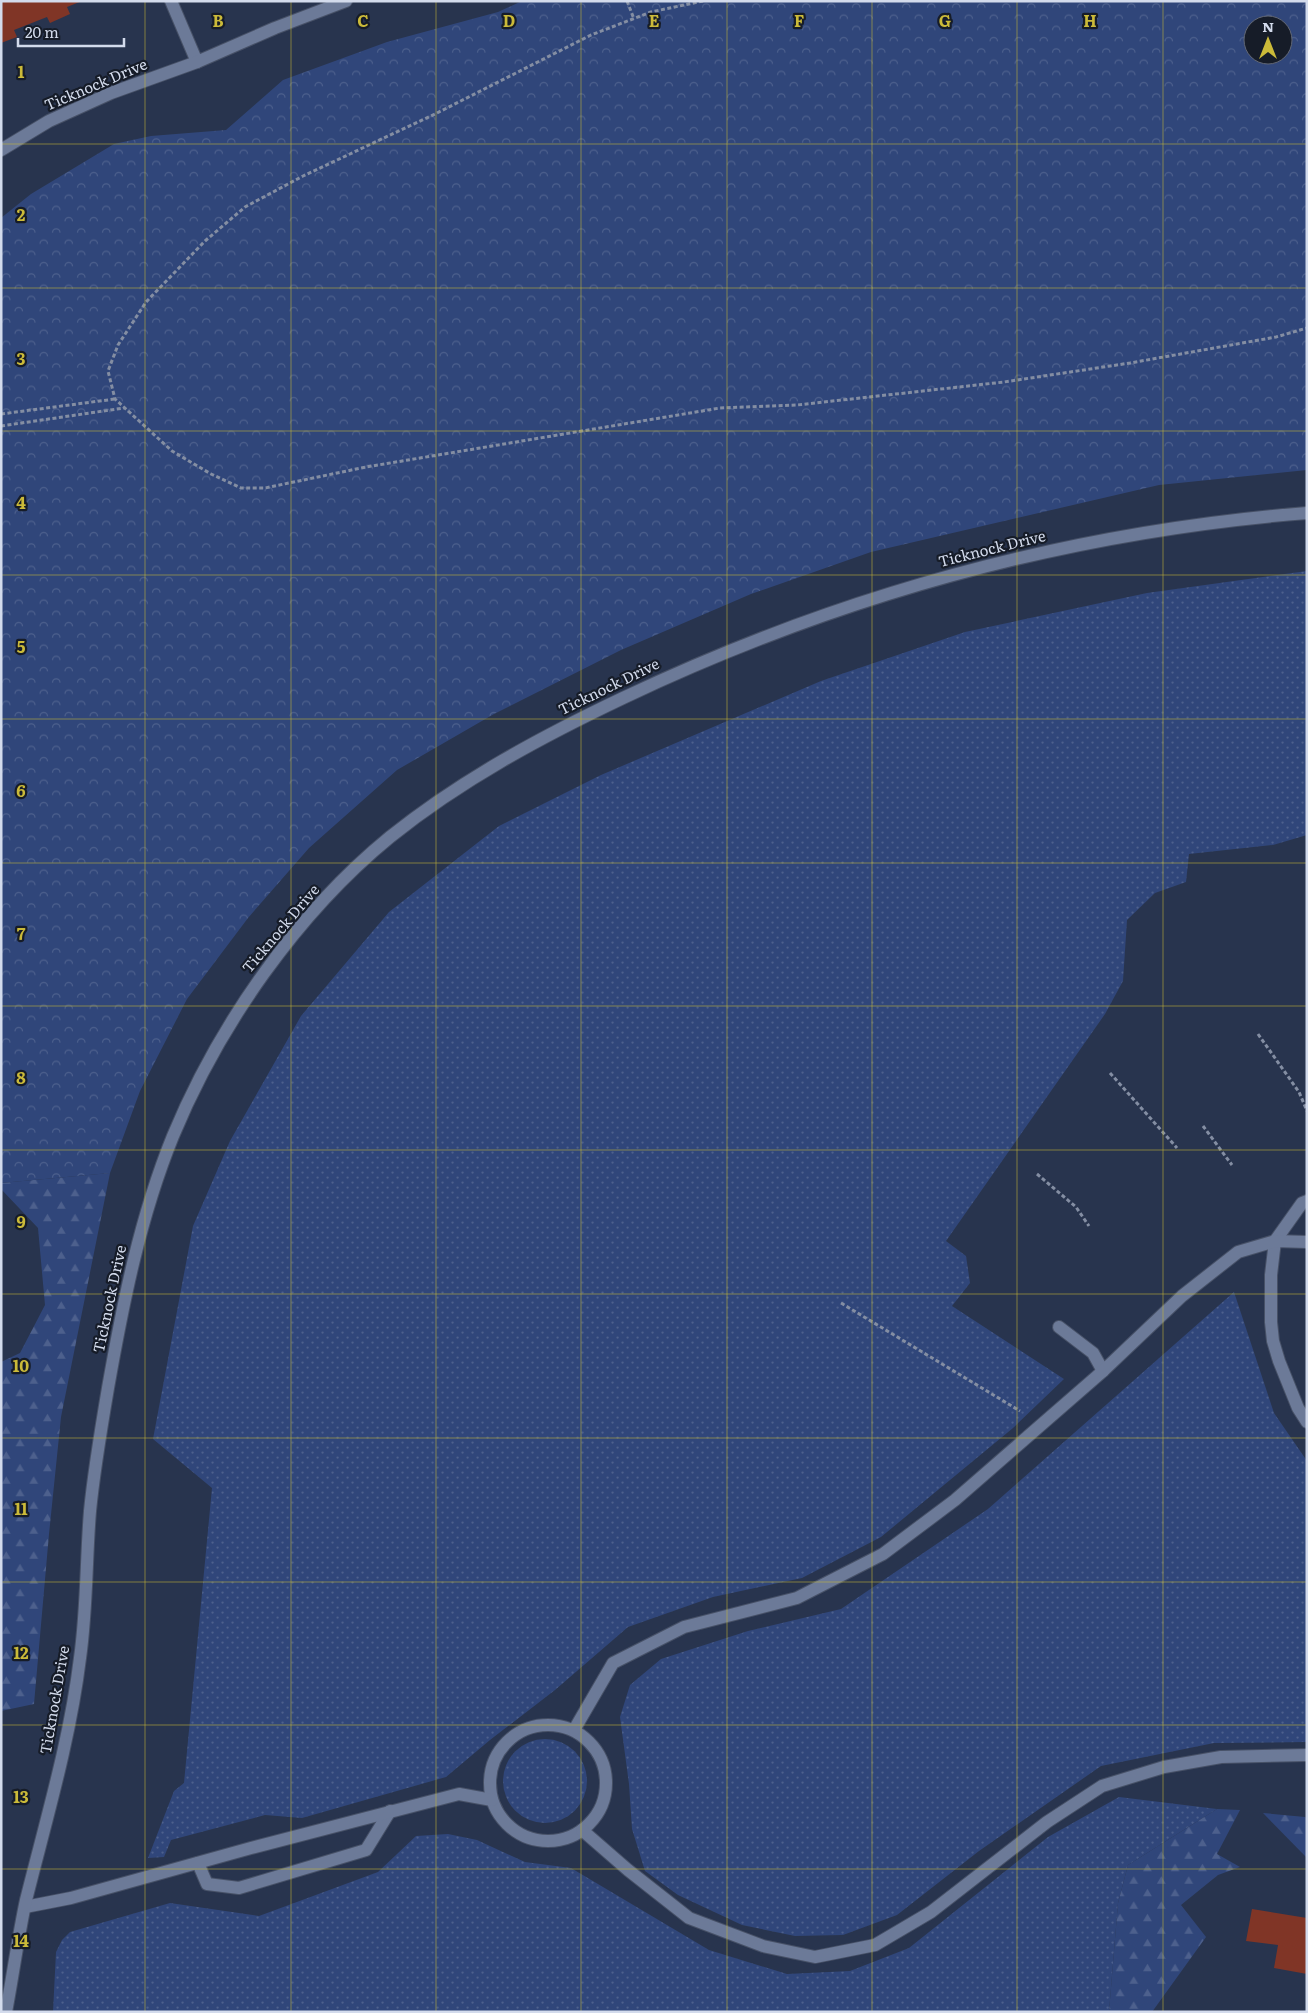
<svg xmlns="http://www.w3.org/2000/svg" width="1308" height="2013" viewBox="0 0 1308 2013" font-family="Literata,serif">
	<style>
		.grass { fill: url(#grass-dots) }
		.forest { fill: url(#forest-firs) }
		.park { fill: url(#park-crowns); fill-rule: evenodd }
		.building { fill: #803526 }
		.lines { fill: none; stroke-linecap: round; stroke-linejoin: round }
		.minor-casing { stroke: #475167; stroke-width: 14 }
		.path { stroke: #848ea3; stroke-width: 3; stroke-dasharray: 4 2.5; stroke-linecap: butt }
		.minor { stroke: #6c7a98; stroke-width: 12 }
		.grid { fill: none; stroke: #cbba39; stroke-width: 1; stroke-opacity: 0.55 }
		.labels { text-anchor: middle; stroke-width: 4.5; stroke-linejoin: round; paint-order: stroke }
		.street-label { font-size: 15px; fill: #d3dbec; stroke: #161c28 }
		.grid-label { font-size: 16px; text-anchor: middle; font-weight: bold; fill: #cbba39; stroke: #161c28; stroke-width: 4.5; stroke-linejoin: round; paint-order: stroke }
	</style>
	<defs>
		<pattern id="grass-dots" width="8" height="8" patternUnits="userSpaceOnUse" patternTransform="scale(1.25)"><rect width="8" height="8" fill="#30467a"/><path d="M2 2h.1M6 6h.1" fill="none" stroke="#4d608d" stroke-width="1.8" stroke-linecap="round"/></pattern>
		<pattern id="forest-firs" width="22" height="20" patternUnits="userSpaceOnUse" patternTransform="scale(1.25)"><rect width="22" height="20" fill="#30467a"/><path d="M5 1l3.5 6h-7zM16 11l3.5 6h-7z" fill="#4d608d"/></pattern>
		<pattern id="park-crowns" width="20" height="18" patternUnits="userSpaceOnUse" patternTransform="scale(1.25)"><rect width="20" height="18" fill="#30467a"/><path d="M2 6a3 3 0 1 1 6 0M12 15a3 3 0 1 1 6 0" fill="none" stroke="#4d608d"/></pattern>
	</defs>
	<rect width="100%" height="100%" fill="#28344e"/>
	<g class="grass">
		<path d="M 1307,571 L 1307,835 L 1273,845 L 1189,854 L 1186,882 L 1155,893 L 1127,920 L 1123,981 L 1105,1014 L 946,1241 L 966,1256 L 970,1283 L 952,1306 L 1064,1379 L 1013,1428 L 881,1537 L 802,1578 L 713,1597 L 628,1627 L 555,1690 L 490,1740 L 446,1777 L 302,1818 L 265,1815 L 171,1840 L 164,1857 L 148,1858 L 174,1791 L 184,1783 L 212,1488 L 153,1439 L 193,1226 L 230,1141 L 301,1016 L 389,912 L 499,826 L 601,775 L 821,681 L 965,632 L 1147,593 Z"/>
		<path d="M 1234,1292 L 1274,1413 L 1307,1461 L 1307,1742 L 1214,1743 L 1101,1766 L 979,1851 L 897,1915 L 843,1935 L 795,1936 L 742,1925 L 678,1895 L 645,1871 L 632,1829 L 629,1784 L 620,1717 L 630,1685 L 661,1659 L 748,1631 L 841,1609 L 988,1509 Z"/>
		<circle cx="545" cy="1781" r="42"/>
		<path d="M 1119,1797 L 1217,1809 L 1128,1865 L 1118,1903 L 1109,2012 L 53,2012 L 56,1952 L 62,1940 L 70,1932 L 170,1903 L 259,1916 L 378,1872 L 416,1836 L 448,1834 L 477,1840 L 525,1862 L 571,1868 L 709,1950 L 787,1974 L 850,1971 L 909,1948 L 1048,1837 Z"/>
	</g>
	<g class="forest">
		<path d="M 110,1173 L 61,1417 L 49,1534 L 34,1704 L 1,1711 L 1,1362 L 20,1353 L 45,1305 L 38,1228 L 1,1189 L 1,1183 Z"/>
		<path d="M 1217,1809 L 1240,1810 L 1217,1854 L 1240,1867 L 1218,1875 L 1181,1905 L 1206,1937 L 1152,2012 L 1109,2012 L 1118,1903 L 1128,1865 Z"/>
		<path d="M 1263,1813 L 1305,1817 L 1307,1818 L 1307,1858 Z"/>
	</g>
	<path class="park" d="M 522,1 L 1307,1 L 1307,470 L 1159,485 L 871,552 L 751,594 L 621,650 L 494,714 L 397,770 L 309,848 L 248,918 L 187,999 L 140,1091 L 110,1173 L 1,1183 L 1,218 L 31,194 L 114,144 L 151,136 L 226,130 L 283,80 L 387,42 L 498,12 ZM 1253,25 L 1283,25 L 1283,55 L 1253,55 Z"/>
	<g class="building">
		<path d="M 1,1 L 82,1 L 67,7 L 70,14 L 50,23 L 47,17 L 14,30 L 17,37 L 1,43 Z"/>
		<path d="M 1252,1909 L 1307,1918 L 1307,1974 L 1274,1968 L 1278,1945 L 1246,1941 Z"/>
	</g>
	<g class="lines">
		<defs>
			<g id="minor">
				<path d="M 171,1 L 197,62"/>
				<path d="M 1,150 L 49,121 L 111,93 L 197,62 L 275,28 L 346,1"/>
				<path d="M 1307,1201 L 1302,1203 L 1275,1241 L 1271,1275 L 1271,1322 L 1273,1341 L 1279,1361 L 1298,1408 L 1307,1422"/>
				<path d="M 1059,1327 L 1093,1353 L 1103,1371"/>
				<circle cx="548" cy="1783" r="58"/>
				<path d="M 574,1730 L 613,1663 L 684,1627 L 797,1598 L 883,1554 L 955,1500 L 1103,1371 L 1182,1296 L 1238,1252 L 1275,1241 L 1307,1242"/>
				<path d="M 582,1830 L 628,1870 L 689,1918 L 763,1946 L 815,1957 L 875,1945 L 931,1912 L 1047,1822 L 1102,1786 L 1164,1767 L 1221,1757 L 1307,1755"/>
				<path d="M 198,1863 L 207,1884 L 239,1888 L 366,1850 L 390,1811"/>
				<path d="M 25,1907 L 71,1898 L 251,1848 L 459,1794 L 492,1800"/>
				<path d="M 6,2012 C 13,1975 18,1937 26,1900 C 46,1820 70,1740 80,1658 C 87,1609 86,1560 90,1511 C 94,1470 101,1429 108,1388 C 123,1303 140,1217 173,1136 C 219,1025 297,913 390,837 C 461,780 541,737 623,698 C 838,596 1069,532 1307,513"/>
			</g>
		</defs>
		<use href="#minor" class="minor-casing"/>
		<g class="path">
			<path d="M 627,1 L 634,19"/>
			<path d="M 703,1 L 651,12 L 591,35 L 435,114 L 303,176 L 245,207 L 205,241 L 146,302 L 118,345 L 108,371 L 115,399 L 172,451 L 211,474 L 241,488 L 265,488 L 366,467 L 720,408 L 797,405 L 1004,382 L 1130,363 L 1276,337 L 1307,328"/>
			<path d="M 1,414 L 115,399"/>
			<path d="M 1,426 L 124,408"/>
			<path d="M 1258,1034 L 1299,1092 L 1307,1111"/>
			<path d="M 1110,1073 L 1177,1148"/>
			<path d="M 1203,1126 L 1232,1165"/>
			<path d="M 1037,1174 L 1076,1207 L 1089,1226"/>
			<path d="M 841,1303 L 1020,1411"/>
		</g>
		<use href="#minor" class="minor"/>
	</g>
	<path class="grid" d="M 145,1 L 145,2012M 291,1 L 291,2012M 436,1 L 436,2012M 581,1 L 581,2012M 727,1 L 727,2012M 872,1 L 872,2012M 1017,1 L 1017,2012M 1163,1 L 1163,2012M 1,144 L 1307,144M 1,288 L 1307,288M 1,431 L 1307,431M 1,575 L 1307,575M 1,719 L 1307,719M 1,863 L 1307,863M 1,1006 L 1307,1006M 1,1150 L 1307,1150M 1,1294 L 1307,1294M 1,1438 L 1307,1438M 1,1582 L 1307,1582M 1,1725 L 1307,1725M 1,1869 L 1307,1869"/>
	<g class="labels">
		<g class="street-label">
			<text transform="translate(96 85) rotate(-23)" y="5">Ticknock Drive</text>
			<text transform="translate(992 549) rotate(-14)" y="5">Ticknock Drive</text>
			<text transform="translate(609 687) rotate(-26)" y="5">Ticknock Drive</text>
			<text transform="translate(281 929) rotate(-50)" y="5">Ticknock Drive</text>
			<text transform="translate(110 1299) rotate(-78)" y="5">Ticknock Drive</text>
			<text transform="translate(55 1700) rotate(-80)" y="5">Ticknock Drive</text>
		</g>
	</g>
	<g class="grid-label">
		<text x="218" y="27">B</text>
		<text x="363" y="27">C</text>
		<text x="509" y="27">D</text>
		<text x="654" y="27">E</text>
		<text x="799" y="27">F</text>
		<text x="945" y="27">G</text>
		<text x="1090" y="27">H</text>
		<text x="21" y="78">1</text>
		<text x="21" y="221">2</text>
		<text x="21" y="365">3</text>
		<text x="21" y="509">4</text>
		<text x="21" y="653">5</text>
		<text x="21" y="797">6</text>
		<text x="21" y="940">7</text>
		<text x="21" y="1084">8</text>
		<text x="21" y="1228">9</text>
		<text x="21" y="1372">10</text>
		<text x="21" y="1515">11</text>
		<text x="21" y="1659">12</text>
		<text x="21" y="1803">13</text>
		<text x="21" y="1947">14</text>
	</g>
	<rect width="1308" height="2013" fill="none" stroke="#d3dbec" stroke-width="5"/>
	<g transform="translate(1268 40)"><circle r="24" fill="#161c28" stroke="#626876"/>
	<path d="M0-4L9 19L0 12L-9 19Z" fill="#cbba39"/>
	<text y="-8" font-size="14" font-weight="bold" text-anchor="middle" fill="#d3dbec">N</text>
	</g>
	<path d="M18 38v8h106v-8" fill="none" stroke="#d3dbec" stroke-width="2.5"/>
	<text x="25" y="38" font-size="15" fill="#d3dbec" stroke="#161c28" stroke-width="4" paint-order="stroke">20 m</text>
</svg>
